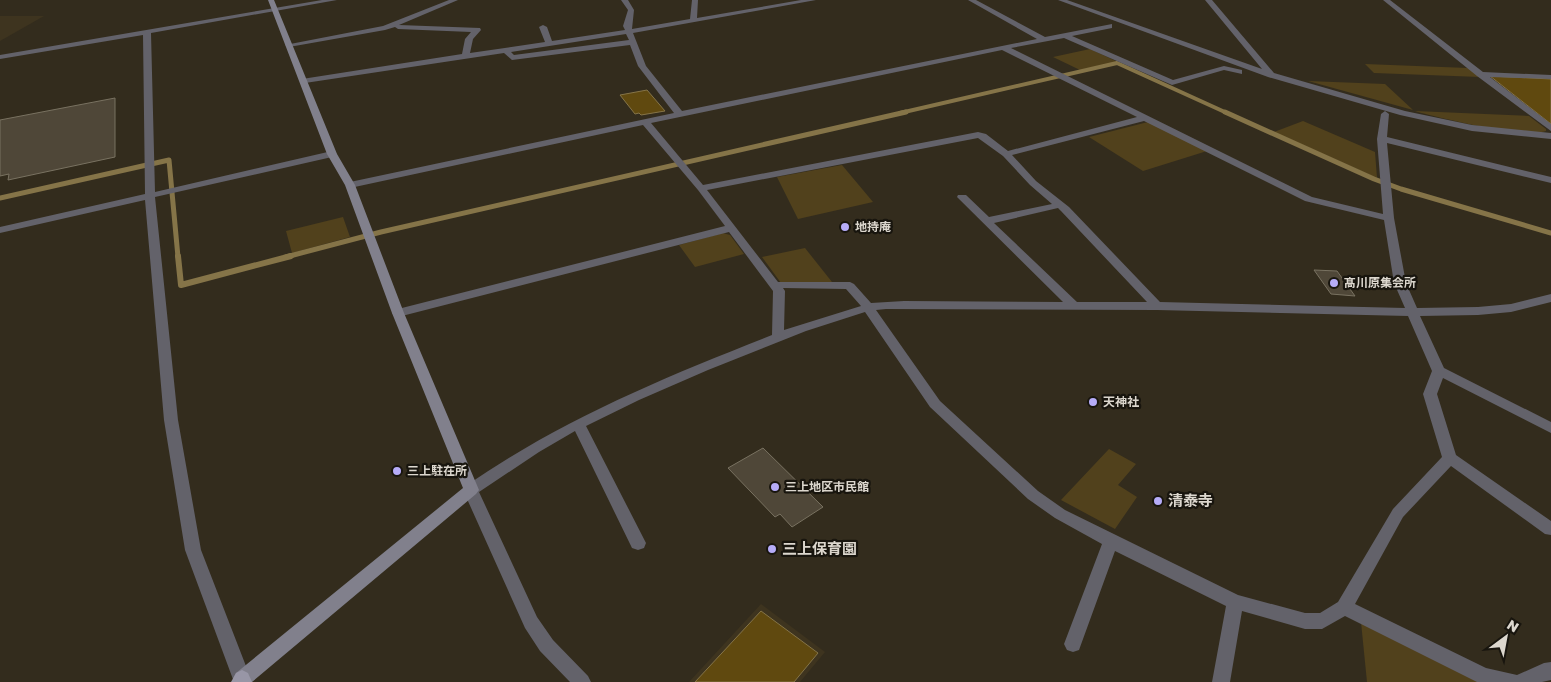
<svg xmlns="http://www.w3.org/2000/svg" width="1551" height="682" viewBox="0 0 1551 682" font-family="'Golos Text','Noto Sans JP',sans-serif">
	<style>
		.built { fill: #3e341f }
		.green { fill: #51411c }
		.water { fill: #60490f; stroke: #857448 }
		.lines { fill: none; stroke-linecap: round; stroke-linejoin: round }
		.stream-far2 { stroke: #857448; stroke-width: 4 }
		.stream-far1 { stroke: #857448; stroke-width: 5 }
		.stream { stroke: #857448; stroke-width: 6 }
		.building { fill: #4f4738; stroke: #797261 }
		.street { fill: #63626a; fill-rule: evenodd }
		.secondary { fill: #81808c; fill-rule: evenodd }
		.primary { fill: #9896a6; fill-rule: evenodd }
		.poi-dot { fill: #b6acf8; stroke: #18150e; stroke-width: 2 }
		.labels { text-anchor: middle; stroke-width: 4.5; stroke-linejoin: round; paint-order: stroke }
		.poi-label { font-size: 12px; font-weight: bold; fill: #dcd7ce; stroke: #18150e; text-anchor: start }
		.near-poi-label { font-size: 15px; font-weight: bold; fill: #dcd7ce; stroke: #18150e; text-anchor: start }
	</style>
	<rect width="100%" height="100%" fill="#332c1d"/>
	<g class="built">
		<path d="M 0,16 L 44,16 L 0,41 Z"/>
		<path d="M 761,604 L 825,652 L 800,682 L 689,682 Z"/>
	</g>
	<g class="green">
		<path d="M 1090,49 L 1118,62 L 1080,70 L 1053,57 Z"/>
		<path d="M 1365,64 L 1468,68 L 1480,77 L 1374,73 Z"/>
		<path d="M 1308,81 L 1385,84 L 1413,110 Z"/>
		<path d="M 1415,111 L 1529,116 L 1546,129 L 1546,131 C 1525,139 1439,118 1415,111 Z"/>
		<path d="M 1303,121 L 1375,152 L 1377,178 L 1274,132 Z"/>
		<path d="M 1148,122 L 1207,151 L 1143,171 L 1089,137 Z"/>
		<path d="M 842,165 L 873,202 L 798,219 L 777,177 Z"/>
		<path d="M 343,217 L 350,237 L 292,253 L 286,231 Z"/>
		<path d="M 723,233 L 730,235 L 744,254 L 695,267 L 679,245 Z"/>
		<path d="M 805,248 L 832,282 L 781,283 L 762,257 Z"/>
		<path d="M 1109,449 L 1136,464 L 1118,485 L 1137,497 L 1115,529 L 1061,500 Z"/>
		<path d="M 1361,622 L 1484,682 L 1367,682 Z"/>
	</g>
	<g class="water">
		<path d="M 1490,76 L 1551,79 L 1551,124 Z"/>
		<path d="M 647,90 L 665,111 L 641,115 L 639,113 L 635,114 L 620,95 Z"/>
		<path d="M 761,611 L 818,653 L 794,682 L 695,682 Z"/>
	</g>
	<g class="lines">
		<path class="stream-far2" d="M 900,113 L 1117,63 L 1227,113"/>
		<g class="stream-far1">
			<path d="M 1225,112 L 1374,179 L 1401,189 L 1551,233"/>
			<path d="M 0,198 L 169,160 L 178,257"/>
			<path d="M 286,257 L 381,232 L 906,112"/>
		</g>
		<path class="stream" d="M 178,256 L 181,285 L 291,256"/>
	</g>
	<g class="building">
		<path d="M 115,98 L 115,157 L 8,180 L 9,174 L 0,176 L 0,120 Z"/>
		<path d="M 1314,270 L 1337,271 L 1355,296 L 1331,294 Z"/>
		<path d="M 763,448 L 823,507 L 792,527 L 780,514 L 775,517 L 728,468 Z"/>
	</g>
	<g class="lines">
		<g class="street">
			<path d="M 322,0 L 337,0 L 151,33 L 155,192 L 332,151 L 337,154 L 332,157 L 155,197 L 178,420 L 201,550 L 251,679 L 250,682 L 234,682 L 185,550 L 164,420 L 145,200 L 0,233 L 0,227 L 145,194 L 143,35 L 0,59 L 0,55 Z"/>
			<path d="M 449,0 L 458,0 L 399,25 L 480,28 L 481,30 L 473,39 L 470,53 L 545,42 L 539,27 L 543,25 L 547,27 L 552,41 L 625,30 L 623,26 L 628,10 L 621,0 L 628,0 L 634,10 L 632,29 L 690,19 L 692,0 L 698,0 L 697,18 L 801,0 L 816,0 L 633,33 L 646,66 L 682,111 L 1037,39 L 968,0 L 976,0 L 1045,37 L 1112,24 L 1112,28 L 1072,36 L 1173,80 L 1224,66 L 1242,70 L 1242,74 L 1224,70 L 1172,85 L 1064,38 L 1011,48 L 1312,197 L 1383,214 L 1377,139 L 1381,114 L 1385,111 L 1389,114 L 1387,137 L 1551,177 L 1551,183 L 1387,143 L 1394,218 L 1406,283 L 1417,308 L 1478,307 L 1511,304 L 1551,294 L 1551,302 L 1511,312 L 1478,315 L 1420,316 L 1444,368 L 1551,422 L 1551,433 L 1443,378 L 1437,394 L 1456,455 L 1551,521 L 1551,535 L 1545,534 L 1451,466 L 1403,517 L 1355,604 L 1486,668 L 1517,675 L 1544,663 L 1551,662 L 1551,680 L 1542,682 L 1477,682 L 1345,616 L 1322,629 L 1305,629 L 1242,611 L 1230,682 L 1212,682 L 1226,606 L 1115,551 L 1079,650 L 1073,652 L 1067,650 L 1064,644 L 1102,544 L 1055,518 L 1028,499 L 930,407 L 865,312 L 806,331 L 708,370 L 639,400 L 586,426 L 646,543 L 644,548 L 638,550 L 632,548 L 575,431 L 539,452 L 479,492 L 537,617 L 553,640 L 588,676 L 591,682 L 570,682 L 540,651 L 525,628 L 463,490 L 466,486 C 560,420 665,377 772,335 L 773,291 L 729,232 L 398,317 L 394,316 L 392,313 L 394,310 L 725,226 L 698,190 L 643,125 L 350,188 L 347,187 L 347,183 L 350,182 L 674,113 L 638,66 L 630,45 L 512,60 L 504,53 L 305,83 L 302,83 L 302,79 L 462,54 L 465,39 L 471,32 L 398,29 L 395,27 L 385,30 L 289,47 L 285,45 L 383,26 ZM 626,34 L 629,40 L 514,55 L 511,52 ZM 1002,50 L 1137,117 L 1008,151 L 986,134 L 978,132 L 703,185 L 651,123 ZM 1144,121 L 1305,201 L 1384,220 L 1394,283 L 1405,308 L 1160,302 L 1069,207 L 1036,181 L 1012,155 ZM 978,138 L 1003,156 L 1030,185 L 1052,204 L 989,217 L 966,195 L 958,195 L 957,197 L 1063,302 L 904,301 L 871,303 L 854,284 L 850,282 L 778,282 L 707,190 ZM 1058,208 L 1061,211 L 1147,302 L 1077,302 L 994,223 ZM 783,288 L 846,289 L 861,306 L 784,330 L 785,291 ZM 886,309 L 1157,310 L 1408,316 L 1432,371 L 1423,394 L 1442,457 L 1393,509 L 1338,602 L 1320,613 L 1305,613 L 1238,595 L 1065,510 L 1038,491 L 940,401 L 876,310 Z"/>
			<path d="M 1058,0 L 1067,0 L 1262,69 L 1205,0 L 1212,0 L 1274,73 L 1405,111 L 1472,125 L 1551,133 L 1551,139 L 1472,131 L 1400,115 L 1268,77 Z"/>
			<path d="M 1383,0 L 1390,0 L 1483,72 L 1551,75 L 1551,79 L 1490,77 L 1551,124 L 1551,131 L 1477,76 Z"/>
		</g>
		<path class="secondary" d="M 268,0 L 274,0 L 337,154 L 355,185 L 404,313 L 479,490 L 476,494 L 252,682 L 234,682 L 233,679 L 236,673 L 463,488 L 392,313 L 345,185 L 327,154 Z"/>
		<path class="primary" d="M 242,670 L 248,673 L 252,682 L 231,682 L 236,673 Z"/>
	</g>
	<g class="poi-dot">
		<circle cx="845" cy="227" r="5"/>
		<circle cx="1334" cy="283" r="5"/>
		<circle cx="1093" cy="402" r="5"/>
		<circle cx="397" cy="471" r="5"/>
		<circle cx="775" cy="487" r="5"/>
		<circle cx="1158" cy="501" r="5"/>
		<circle cx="772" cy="549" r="5"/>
	</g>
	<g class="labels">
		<g class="poi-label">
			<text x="855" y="231">地持庵</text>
			<text x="1344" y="287">髙川原集会所</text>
			<text x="1103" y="406">天神社</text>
			<text x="407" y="475">三上駐在所</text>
			<text x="785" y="491">三上地区市民館</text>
		</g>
		<g class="near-poi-label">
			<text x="1168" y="506">清泰寺</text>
			<text x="782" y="554">三上保育園</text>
		</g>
	</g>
	<g transform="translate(1506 637) rotate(32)" stroke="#18150e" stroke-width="4" paint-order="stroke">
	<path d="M0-4L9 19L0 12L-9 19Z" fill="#dcd7ce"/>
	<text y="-8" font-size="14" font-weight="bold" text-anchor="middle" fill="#dcd7ce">N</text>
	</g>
</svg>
